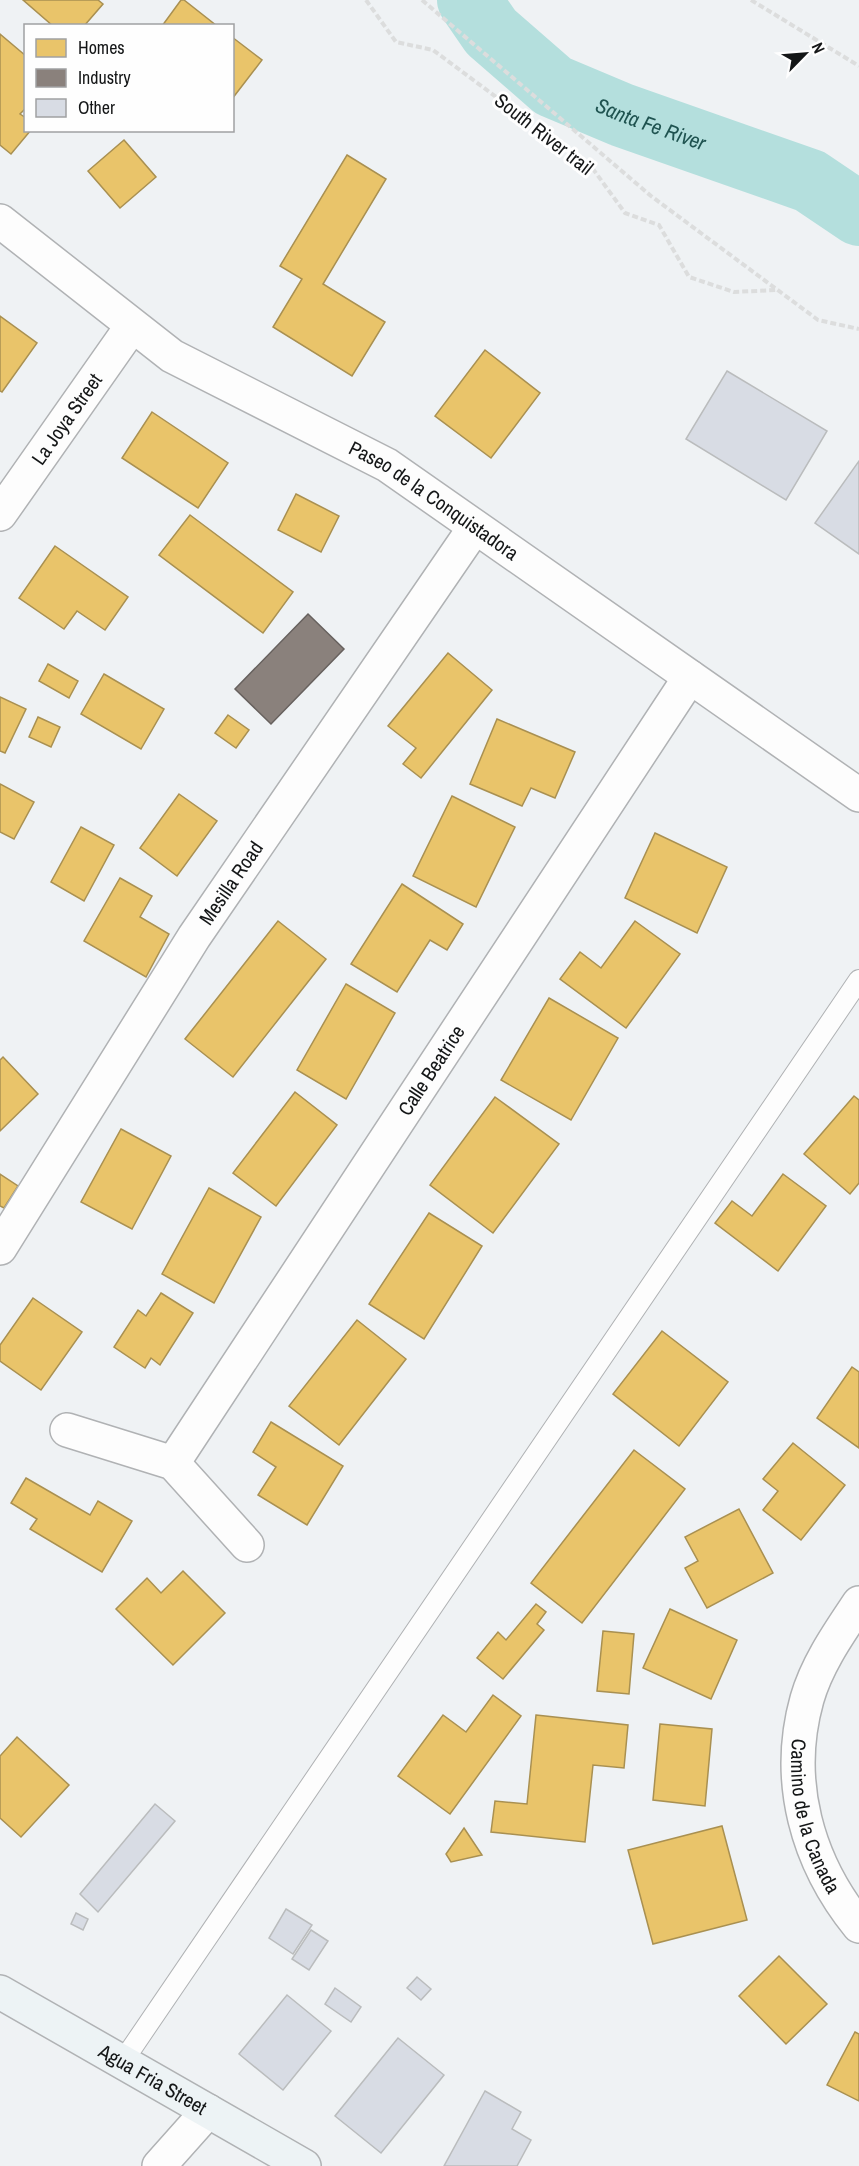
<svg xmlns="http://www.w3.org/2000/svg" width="859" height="2166" viewBox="0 0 859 2166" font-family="'Archivo Narrow',sans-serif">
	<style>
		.homes { fill: #e9c46a; stroke: #a99051; stroke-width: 1.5 }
		.industry { fill: #8a817c; stroke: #67615e; stroke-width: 1.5 }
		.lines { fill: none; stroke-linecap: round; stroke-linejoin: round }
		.river { stroke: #b4dfdd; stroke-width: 64 }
		.building { fill: #d8dce4; stroke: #babcbd; stroke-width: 1.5 }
		.lane-casing { stroke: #b0b2b4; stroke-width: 22 }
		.street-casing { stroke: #b0b2b4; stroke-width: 36 }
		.secondary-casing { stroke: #b0b2b4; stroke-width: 36 }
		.path { stroke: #dcdddd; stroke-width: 4; stroke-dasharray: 6 3; stroke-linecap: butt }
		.lane { stroke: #fdfdfd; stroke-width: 20 }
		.street { stroke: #fdfdfd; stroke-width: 33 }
		.secondary { stroke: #edf3f5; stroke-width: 33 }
		.labels { text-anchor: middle; stroke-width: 6; stroke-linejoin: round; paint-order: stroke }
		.street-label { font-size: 20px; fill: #141617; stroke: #fefefe }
		.water-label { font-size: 21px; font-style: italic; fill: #1f5350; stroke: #fefefe }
	</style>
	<rect width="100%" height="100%" fill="#eff2f4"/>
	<g class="homes">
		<path d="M 23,0 L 98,0 L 103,4 L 84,26 L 53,26 Z"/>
		<path d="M 181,0 L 184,0 L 217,26 L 162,26 Z"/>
		<path d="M 0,34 L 26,56 L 26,108 L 20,114 L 26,118 L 26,130 L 31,130 L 11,154 L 0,145 Z"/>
		<path d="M 232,37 L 262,60 L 232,99 Z"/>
		<path d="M 124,140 L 156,177 L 120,208 L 88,171 Z"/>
		<path d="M 347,155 L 386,179 L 323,284 L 385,322 L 352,376 L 273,327 L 302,279 L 280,266 Z"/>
		<path d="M 0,316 L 37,343 L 2,392 L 0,391 Z"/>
		<path d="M 485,350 L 540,393 L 491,458 L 435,416 Z"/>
		<path d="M 152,412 L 228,463 L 198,508 L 122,458 Z"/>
		<path d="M 296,494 L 339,516 L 321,552 L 278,530 Z"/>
		<path d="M 190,515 L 293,592 L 263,633 L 159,555 Z"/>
		<path d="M 55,546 L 128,597 L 105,630 L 77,611 L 64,629 L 19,598 Z"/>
		<path d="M 448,653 L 492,690 L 421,778 L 403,764 L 416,748 L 388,726 Z"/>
		<path d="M 48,664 L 78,681 L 69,698 L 39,681 Z"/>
		<path d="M 104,674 L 164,709 L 141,749 L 81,714 Z"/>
		<path d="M 0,697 L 26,709 L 5,753 L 0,751 Z"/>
		<path d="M 228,715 L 249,730 L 236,748 L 215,733 Z"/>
		<path d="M 38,717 L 60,727 L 51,747 L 29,737 Z"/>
		<path d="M 497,719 L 575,752 L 555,798 L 531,788 L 522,806 L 470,784 Z"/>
		<path d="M 0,784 L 34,802 L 14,839 L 0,832 Z"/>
		<path d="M 179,794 L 217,821 L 177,876 L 140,848 Z"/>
		<path d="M 452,796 L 515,827 L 476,907 L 413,876 Z"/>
		<path d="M 81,827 L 114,845 L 84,901 L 51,882 Z"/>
		<path d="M 655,833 L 727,867 L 697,933 L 625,898 Z"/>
		<path d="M 120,878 L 152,896 L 140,917 L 169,934 L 146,977 L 84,941 Z"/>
		<path d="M 402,884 L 463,924 L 447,950 L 430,940 L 397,992 L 351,964 Z"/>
		<path d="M 278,921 L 326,959 L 233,1077 L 185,1039 Z"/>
		<path d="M 635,921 L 680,954 L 626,1028 L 560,979 L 580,952 L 601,968 Z"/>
		<path d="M 346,984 L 395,1013 L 346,1099 L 297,1070 Z"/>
		<path d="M 549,998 L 618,1038 L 571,1120 L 501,1080 Z"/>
		<path d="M 3,1057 L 38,1094 L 0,1131 L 0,1060 Z"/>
		<path d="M 295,1092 L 337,1125 L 276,1206 L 233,1173 Z"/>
		<path d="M 854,1096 L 859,1100 L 859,1183 L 850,1194 L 804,1154 Z"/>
		<path d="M 495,1097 L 559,1144 L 493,1233 L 430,1185 Z"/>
		<path d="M 121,1129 L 171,1156 L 132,1229 L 81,1202 Z"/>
		<path d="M 0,1174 L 18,1186 L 4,1208 L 0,1206 Z"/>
		<path d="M 783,1174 L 826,1206 L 778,1271 L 715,1223 L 732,1201 L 752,1216 Z"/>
		<path d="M 209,1188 L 261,1217 L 214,1303 L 162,1274 Z"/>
		<path d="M 429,1213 L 482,1246 L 424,1339 L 369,1304 Z"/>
		<path d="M 161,1293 L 193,1313 L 160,1365 L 151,1358 L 145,1368 L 114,1347 L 138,1310 L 146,1316 Z"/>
		<path d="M 33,1298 L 82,1332 L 41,1390 L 0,1361 L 0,1345 Z"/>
		<path d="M 357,1320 L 406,1359 L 339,1445 L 289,1406 Z"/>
		<path d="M 662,1331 L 728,1382 L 679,1446 L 613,1394 Z"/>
		<path d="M 852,1367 L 859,1372 L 859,1448 L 817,1418 Z"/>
		<path d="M 271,1422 L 343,1466 L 307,1525 L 258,1495 L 276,1467 L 253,1452 Z"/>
		<path d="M 793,1443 L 845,1485 L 801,1540 L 763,1510 L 778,1491 L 763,1479 Z"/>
		<path d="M 634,1450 L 685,1489 L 582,1623 L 531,1583 Z"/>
		<path d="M 26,1478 L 90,1515 L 98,1501 L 132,1521 L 102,1572 L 30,1529 L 37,1519 L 11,1503 Z"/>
		<path d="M 739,1509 L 773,1573 L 707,1608 L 685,1568 L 698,1561 L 685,1537 Z"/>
		<path d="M 183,1571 L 225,1613 L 173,1665 L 116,1609 L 147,1578 L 161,1593 Z"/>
		<path d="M 536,1604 L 546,1612 L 537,1624 L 544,1630 L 503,1679 L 477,1658 L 498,1632 L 506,1640 Z"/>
		<path d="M 670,1609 L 737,1640 L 711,1699 L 643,1668 Z"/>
		<path d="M 603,1631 L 634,1634 L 629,1694 L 597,1691 Z"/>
		<path d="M 493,1695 L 521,1716 L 450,1814 L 398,1776 L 443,1715 L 466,1732 Z"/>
		<path d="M 536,1715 L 628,1725 L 624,1768 L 593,1765 L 585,1842 L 491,1832 L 495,1801 L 527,1804 Z"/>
		<path d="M 660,1724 L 712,1729 L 705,1806 L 653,1800 Z"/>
		<path d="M 17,1737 L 69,1785 L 21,1837 L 0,1818 L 0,1756 Z"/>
		<path d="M 722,1826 L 747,1920 L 653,1944 L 628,1850 Z"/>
		<path d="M 464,1828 L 482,1855 L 451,1862 L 446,1854 Z"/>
		<path d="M 779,1956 L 827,2004 L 786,2044 L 739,1996 Z"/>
		<path d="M 855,2032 L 859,2034 L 859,2101 L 827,2085 Z"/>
	</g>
	<path class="industry" d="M 308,614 L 344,649 L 271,724 L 235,689 Z"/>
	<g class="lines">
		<path class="river" id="s1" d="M 469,0 L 491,32 L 553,86 L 622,115 L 810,181 L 859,214"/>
	</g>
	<g class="building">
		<path d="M 727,371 L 827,431 L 786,500 L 686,439 Z"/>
		<path d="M 859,461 L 859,554 L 815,523 Z"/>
		<path d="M 155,1804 L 175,1821 L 98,1912 L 80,1894 Z"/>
		<path d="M 286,1909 L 312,1925 L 293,1954 L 269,1938 Z"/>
		<path d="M 76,1913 L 88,1919 L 83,1930 L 71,1924 Z"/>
		<path d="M 311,1930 L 328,1941 L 309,1970 L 292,1959 Z"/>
		<path d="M 417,1977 L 431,1989 L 421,2000 L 407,1988 Z"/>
		<path d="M 335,1988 L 361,2007 L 351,2022 L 325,2004 Z"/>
		<path d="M 287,1995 L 331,2031 L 283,2090 L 239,2054 Z"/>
		<path d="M 398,2038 L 444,2075 L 381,2153 L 335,2116 Z"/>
		<path d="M 485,2091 L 521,2112 L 512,2129 L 531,2140 L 517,2166 L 444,2166 Z"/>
	</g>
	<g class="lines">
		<defs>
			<path id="lane" d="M 123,2061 L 859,980"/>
			<g id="street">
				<path id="s2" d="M 0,221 L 172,356 L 387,465 L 859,795"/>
				<path id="s3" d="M 0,514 L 132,326"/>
				<path id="s4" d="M 0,1248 L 194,937 L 475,527"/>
				<path d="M 67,1430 L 173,1463 L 247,1545"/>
				<path id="s5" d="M 173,1463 L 690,677"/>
				<path id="s6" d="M 859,1603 C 839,1633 817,1664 807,1699 C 784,1781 807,1862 859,1926"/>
				<path d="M 159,2166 L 208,2111"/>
			</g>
			<g id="secondary">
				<path id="s7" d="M 0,1992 L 304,2166"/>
			</g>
		</defs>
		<use href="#lane" class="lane-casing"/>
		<use href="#street" class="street-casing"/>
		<use href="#secondary" class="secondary-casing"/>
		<g class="path">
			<path d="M 366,0 L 396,42 L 433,50 L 593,169 L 625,213 L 659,225 L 689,277 L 734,292 L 777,290"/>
			<path d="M 422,0 L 651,196 L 818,320 L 859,329"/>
			<path d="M 751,0 L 859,66"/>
		</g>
		<use href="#lane" class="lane"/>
		<use href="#street" class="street"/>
		<use href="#secondary" class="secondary"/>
	</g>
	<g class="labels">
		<g class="street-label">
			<text transform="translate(544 134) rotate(38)" y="7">South River trail</text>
			<text dy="7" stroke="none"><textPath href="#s3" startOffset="116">La Joya Street</textPath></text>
			<text dy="7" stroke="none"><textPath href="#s2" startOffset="518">Paseo de la Conquistadora</textPath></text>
			<text dy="7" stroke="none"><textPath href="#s4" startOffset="432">Mesilla Road</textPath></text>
			<text dy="7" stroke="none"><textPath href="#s5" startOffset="470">Calle Beatrice</textPath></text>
			<text dy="7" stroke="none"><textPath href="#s6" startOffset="230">Camino de la Canada</textPath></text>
			<text dy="7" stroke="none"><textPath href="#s7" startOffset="176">Agua Fria Street</textPath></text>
		</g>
		<g class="water-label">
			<text dy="7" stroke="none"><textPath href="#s1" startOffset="226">Santa Fe River</textPath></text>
		</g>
	</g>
	<rect x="24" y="24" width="210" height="108" fill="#fefefe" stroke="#a0a1a2" stroke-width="1.5"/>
	<rect x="36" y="39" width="30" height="18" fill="#e9c46a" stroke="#a0a1a2" stroke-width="1.5"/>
	<text x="78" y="54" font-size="18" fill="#141617">Homes</text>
	<rect x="36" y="69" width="30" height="18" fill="#8a817c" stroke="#a0a1a2" stroke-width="1.5"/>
	<text x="78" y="84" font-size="18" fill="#141617">Industry</text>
	<rect x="36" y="99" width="30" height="18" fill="#d8dce4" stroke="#a0a1a2" stroke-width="1.5"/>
	<text x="78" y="114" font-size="18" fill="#141617">Other</text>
	<g transform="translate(805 54) rotate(65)" stroke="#fefefe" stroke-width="4.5" paint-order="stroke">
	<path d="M0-4.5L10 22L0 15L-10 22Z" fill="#141617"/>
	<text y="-9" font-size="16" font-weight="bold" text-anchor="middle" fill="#141617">N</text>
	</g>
</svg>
